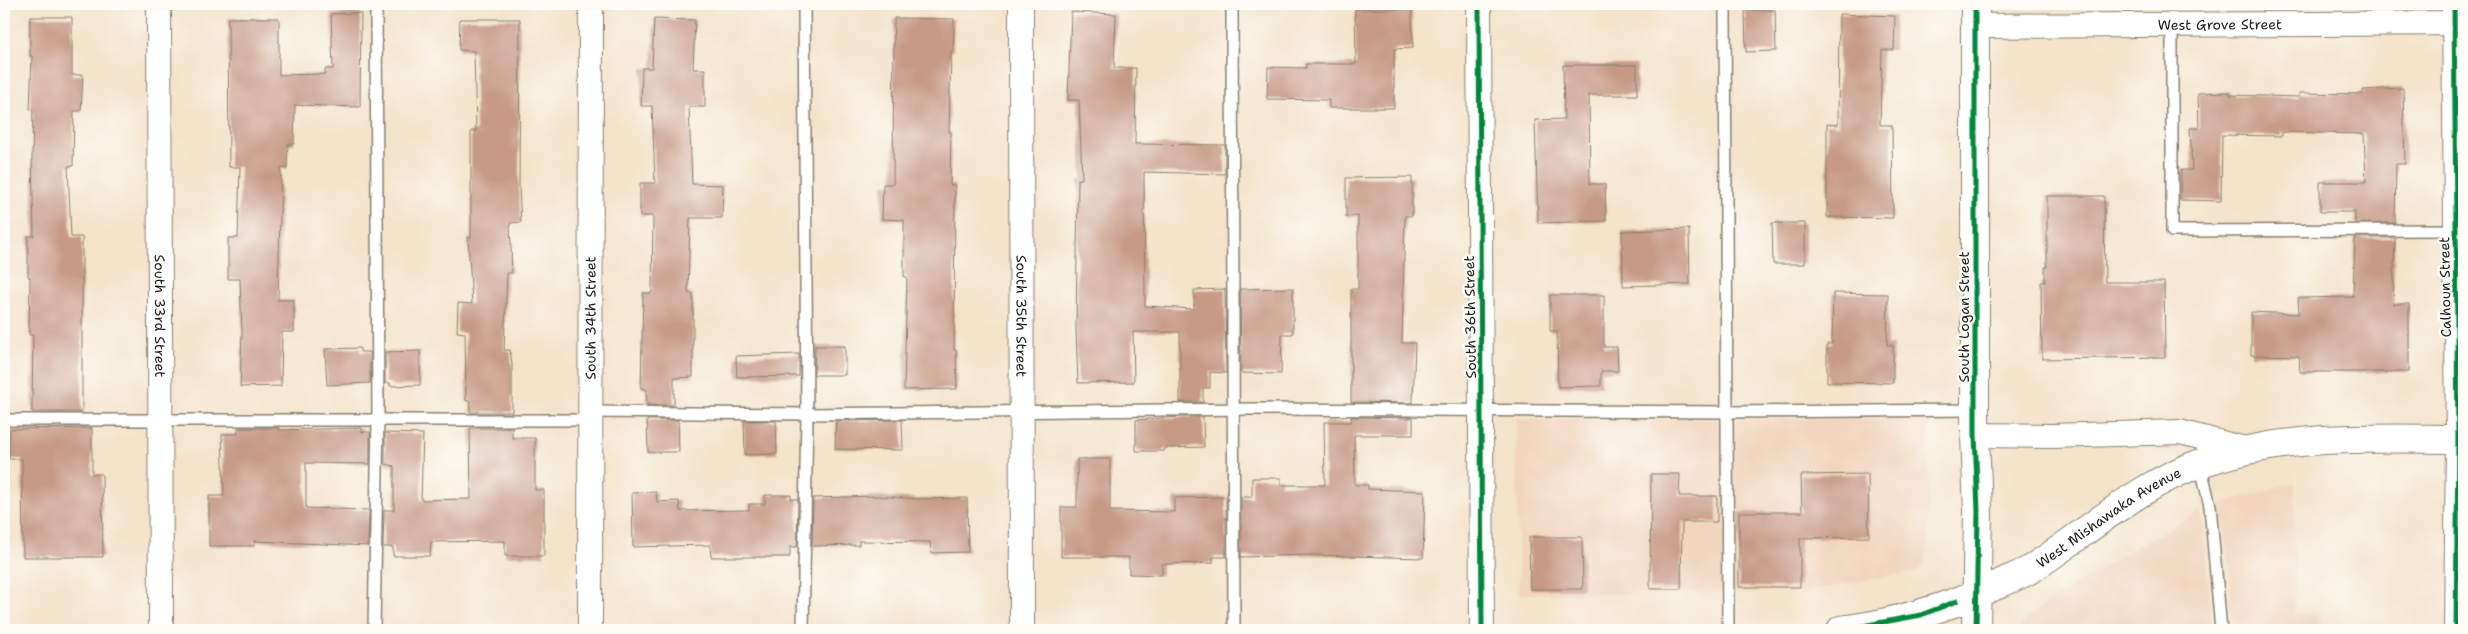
<svg xmlns="http://www.w3.org/2000/svg" width="2468" height="634" viewBox="0 0 2468 634" font-family="'Shantell Sans',sans-serif">
<style>
.built{fill:#f1d5bd}
.building{fill:#c79a86}
.lines{fill:none;stroke-linecap:round;stroke-linejoin:round}
.service-casing{stroke:#888072;stroke-width:14}
.minor-casing{stroke:#888072;stroke-width:26}
.tertiary-casing{stroke:#888072;stroke-width:30}
.secondary-casing{stroke:#888072;stroke-width:30}
.service{stroke:#fff;stroke-width:11}
.minor{stroke:#fff;stroke-width:24}
.tertiary{stroke:#fff;stroke-width:28}
.secondary{stroke:#fff;stroke-width:28}
.cycleway-casing{stroke:#fdfcf7;stroke-width:8}
.cycleway{stroke:#00873e;stroke-width:5}
.labels{text-anchor:middle;dominant-baseline:central;stroke-width:5;stroke-linejoin:round;paint-order:stroke}
.street-label{font-size:14px;fill:#1c1c1c;stroke:#fdfcf7}
</style>
<rect width="100%" height="100%" fill="#fdfcf7"/>
<filter id="ink" filterUnits="userSpaceOnUse"><feTurbulence type="fractalNoise" baseFrequency=".02" numOctaves="2"/><feDisplacementMap in="SourceGraphic" scale="10" xChannelSelector="R" yChannelSelector="G"/><feConvolveMatrix kernelMatrix="1 2 1 2 8 2 1 2 1" color-interpolation-filters="sRGB"/></filter>
<filter id="wash" filterUnits="userSpaceOnUse"><feTurbulence type="fractalNoise" baseFrequency=".0096" numOctaves="4" result="noise"/><feDisplacementMap in="SourceGraphic" scale="20" xChannelSelector="R" yChannelSelector="G"/><feGaussianBlur stdDeviation="1.12" result="paint"/><feColorMatrix in="noise" values="0 0 0 0 0 0 0 0 0 0 0 0 0 0 0 0 0 1.4 0 .05"/><feComposite in="paint" operator="in"/></filter>
<g filter="url(#wash)">
<rect width="100%" height="100%" fill="#f3e3c9"/>
<g class="built">
<path d="M 1929,418 L 1928,545 L 1923,566 L 1915,572 L 1800,592 L 1519,594 L 1516,420 Z"/>
<path d="M 2295,482 L 2295,615 L 2320,616 L 2320,630 L 2231,630 L 2231,573 L 2220,504 Z"/>
<path d="M 2201,511 L 2209,589 L 2210,630 L 2019,630 L 2026,618 L 2078,583 L 2135,547 Z"/>
</g>
<g id="blocks">
<g class="building">
<path d="M 1355,9 L 1412,9 L 1413,48 L 1394,49 L 1394,108 L 1329,108 L 1329,100 L 1267,99 L 1268,67 L 1306,68 L 1306,64 L 1356,64 Z"/>
<path d="M 1745,10 L 1775,10 L 1776,51 L 1746,52 Z"/>
<path d="M 1071,12 L 1116,14 L 1114,68 L 1136,68 L 1135,144 L 1225,145 L 1225,174 L 1144,172 L 1145,306 L 1194,309 L 1194,290 L 1225,289 L 1226,373 L 1210,372 L 1210,388 L 1203,388 L 1203,402 L 1180,402 L 1180,332 L 1133,332 L 1134,382 L 1078,383 L 1076,331 L 1078,179 L 1082,179 L 1079,100 L 1068,100 Z"/>
<path d="M 361,13 L 360,107 L 295,105 L 294,144 L 288,144 L 287,169 L 281,168 L 278,300 L 294,300 L 294,332 L 282,332 L 281,386 L 240,387 L 242,333 L 240,279 L 228,279 L 228,238 L 238,238 L 240,167 L 229,167 L 228,18 L 279,18 L 279,75 L 325,74 L 325,69 L 333,69 L 331,14 Z"/>
<path d="M 1839,14 L 1895,16 L 1894,50 L 1882,50 L 1880,125 L 1892,125 L 1893,218 L 1827,217 L 1827,124 L 1838,125 Z"/>
<path d="M 30,17 L 72,17 L 72,75 L 83,75 L 81,111 L 74,111 L 73,166 L 68,166 L 71,237 L 82,237 L 82,412 L 32,412 L 33,335 L 29,335 L 30,277 L 28,277 L 28,236 L 34,236 L 32,157 L 33,110 L 30,109 L 32,56 L 30,56 Z"/>
<path d="M 894,18 L 954,19 L 953,51 L 951,51 L 949,132 L 951,132 L 950,185 L 955,185 L 954,350 L 956,350 L 957,389 L 904,390 L 907,277 L 904,277 L 904,220 L 882,219 L 883,184 L 893,184 Z"/>
<path d="M 460,19 L 520,19 L 519,187 L 521,222 L 510,223 L 512,273 L 507,273 L 504,350 L 510,350 L 512,364 L 512,412 L 470,412 L 470,401 L 466,401 L 465,333 L 457,332 L 458,303 L 472,304 L 468,238 L 471,238 L 471,131 L 476,131 L 474,51 L 459,50 Z"/>
<path d="M 654,19 L 695,20 L 693,69 L 705,69 L 705,107 L 689,107 L 692,184 L 723,185 L 722,218 L 690,218 L 688,293 L 693,294 L 693,377 L 674,378 L 674,405 L 647,405 L 646,389 L 641,388 L 643,293 L 652,293 L 653,216 L 640,216 L 640,183 L 655,183 L 652,106 L 641,106 L 642,68 L 652,68 Z"/>
<path d="M 1563,65 L 1637,65 L 1637,95 L 1589,95 L 1590,184 L 1605,184 L 1606,221 L 1538,223 L 1535,120 L 1564,119 Z"/>
<path d="M 2403,88 L 2405,164 L 2396,164 L 2395,223 L 2355,223 L 2355,212 L 2320,212 L 2320,182 L 2366,182 L 2364,134 L 2282,132 L 2282,136 L 2222,135 L 2221,201 L 2180,200 L 2181,170 L 2192,170 L 2190,128 L 2199,128 L 2198,93 L 2230,92 L 2230,95 L 2299,97 L 2299,93 L 2363,94 L 2363,90 Z"/>
<path d="M 1412,177 L 1412,216 L 1405,216 L 1402,343 L 1415,343 L 1413,403 L 1351,402 L 1351,289 L 1358,289 L 1358,216 L 1346,217 L 1346,178 Z"/>
<path d="M 2047,196 L 2104,196 L 2105,282 L 2164,282 L 2165,357 L 2042,359 L 2041,282 L 2045,282 L 2045,267 L 2047,267 Z"/>
<path d="M 1772,223 L 1805,223 L 1805,264 L 1773,264 Z"/>
<path d="M 1689,229 L 1690,284 L 1623,286 L 1622,231 Z"/>
<path d="M 2355,238 L 2395,238 L 2393,304 L 2409,304 L 2409,372 L 2300,372 L 2299,356 L 2251,355 L 2251,312 L 2299,314 L 2298,298 L 2353,297 Z"/>
<path d="M 1293,288 L 1293,334 L 1282,334 L 1281,374 L 1241,373 L 1240,289 Z"/>
<path d="M 1833,293 L 1888,294 L 1887,345 L 1893,345 L 1893,383 L 1827,382 L 1827,344 L 1832,344 Z"/>
<path d="M 1550,295 L 1604,295 L 1604,347 L 1617,347 L 1618,371 L 1601,371 L 1601,386 L 1558,387 L 1557,331 L 1550,331 Z"/>
<path d="M 815,346 L 845,346 L 845,375 L 814,375 Z"/>
<path d="M 360,348 L 360,352 L 370,352 L 370,383 L 327,385 L 325,349 Z"/>
<path d="M 420,351 L 420,385 L 390,386 L 390,383 L 385,383 L 385,352 Z"/>
<path d="M 799,354 L 799,376 L 737,377 L 736,356 Z"/>
<path d="M 1180,417 L 1203,417 L 1204,447 L 1165,448 L 1164,451 L 1136,451 L 1136,420 Z"/>
<path d="M 1351,417 L 1413,418 L 1413,435 L 1354,435 L 1355,485 L 1368,485 L 1368,489 L 1425,491 L 1423,558 L 1311,555 L 1241,557 L 1241,497 L 1252,497 L 1252,478 L 1281,478 L 1281,485 L 1325,485 L 1324,422 L 1351,422 Z"/>
<path d="M 647,420 L 678,420 L 679,452 L 648,452 Z"/>
<path d="M 902,420 L 903,450 L 835,449 L 836,421 Z"/>
<path d="M 744,421 L 776,421 L 777,454 L 745,455 Z"/>
<path d="M 92,428 L 92,474 L 102,474 L 103,557 L 23,557 L 22,459 L 9,459 L 10,429 Z"/>
<path d="M 238,428 L 279,428 L 279,430 L 362,428 L 362,432 L 370,432 L 370,464 L 306,463 L 306,508 L 369,510 L 368,546 L 254,541 L 254,546 L 209,546 L 209,496 L 224,496 L 222,434 L 238,434 Z"/>
<path d="M 470,428 L 512,428 L 512,438 L 535,438 L 535,490 L 544,490 L 544,556 L 505,556 L 505,541 L 431,542 L 430,556 L 393,556 L 393,547 L 383,547 L 384,510 L 394,510 L 394,466 L 385,464 L 385,433 L 423,434 L 421,500 L 471,499 Z"/>
<path d="M 1077,459 L 1110,459 L 1110,511 L 1174,512 L 1174,498 L 1226,497 L 1226,557 L 1213,557 L 1213,563 L 1162,564 L 1162,575 L 1129,574 L 1129,557 L 1061,557 L 1061,507 L 1077,507 Z"/>
<path d="M 1651,474 L 1680,474 L 1679,496 L 1717,496 L 1717,522 L 1682,522 L 1681,589 L 1650,589 Z"/>
<path d="M 1868,474 L 1869,537 L 1800,538 L 1800,587 L 1739,587 L 1739,512 L 1802,512 L 1801,475 Z"/>
<path d="M 656,492 L 657,502 L 679,501 L 680,511 L 749,510 L 749,504 L 765,504 L 765,495 L 791,495 L 791,499 L 798,499 L 797,547 L 790,547 L 790,557 L 711,557 L 710,545 L 633,547 L 632,493 Z"/>
<path d="M 877,496 L 918,499 L 967,498 L 968,552 L 931,553 L 930,542 L 859,541 L 859,545 L 812,546 L 813,498 Z"/>
<path d="M 1529,537 L 1582,537 L 1583,589 L 1530,589 Z"/>
</g>
</g>
</g>
<g filter="url(#ink)">
<use href="#blocks" fill-opacity="0" stroke="#888072" stroke-width="1"/>
<g class="lines">
<defs>
<g id="service">
<path d="M 1232,4 L 1234,630"/>
<path d="M 1725,4 L 1728,630"/>
<path d="M 2172,26 L 2172,231 L 2458,230"/>
<path d="M 591,412 L 807,414 L 1251,409 L 1727,412 L 1975,410"/>
<path d="M 4,420 L 591,420"/>
<path d="M 2200,463 L 2210,506 L 2221,630"/>
<path d="M 374,630 L 378,418 L 376,4"/>
<path d="M 803,630 L 807,414 L 804,4"/>
</g>
<g id="minor">
<path id="s1" d="M 159,4 L 161,630"/>
<path id="s2" d="M 1021,4 L 1022,630"/>
<path d="M 1479,4 L 1482,630"/>
<path d="M 2454,4 L 2458,439 L 2456,630"/>
<path id="s3" d="M 1975,26 L 2464,23"/>
<path d="M 1975,435 L 2052,436 L 2180,432 L 2245,449"/>
<path id="s4" d="M 590,630 L 591,4"/>
</g>
<path id="tertiary" d="M 1975,4 L 1975,435 L 1978,511 L 1976,630"/>
<g id="secondary">
<path id="s5" d="M 1841,630 C 1896,623 1947,608 1997,585 C 2008,579 2021,575 2031,569 C 2087,533 2138,485 2201,463 C 2286,433 2376,439 2464,439"/>
</g>
</defs>
<use href="#service" class="service-casing"/>
<use href="#minor" class="minor-casing"/>
<use href="#tertiary" class="tertiary-casing"/>
<use href="#secondary" class="secondary-casing"/>
<use href="#service" class="service"/>
<use href="#minor" class="minor"/>
<use href="#tertiary" class="tertiary"/>
<use href="#secondary" class="secondary"/>
<defs>
<g id="cycleway">
<path d="M 1479,4 L 1482,630"/>
<path d="M 1975,4 L 1975,435 L 1978,511 L 1976,630"/>
<path d="M 2454,4 L 2458,439 L 2456,630"/>
<path d="M 1841,630 L 1921,615 L 1957,601"/>
</g>
</defs>
<use href="#cycleway" class="cycleway-casing"/>
<use href="#cycleway" class="cycleway"/>
</g>
</g>
<g class="labels">
<g class="street-label">
<text stroke="none"><textPath href="#s3" startOffset="245">West Grove Street</textPath></text>
<text transform="translate(2445 287) rotate(-91)">Calhoun Street</text>
<text stroke="none"><textPath href="#s1" startOffset="312">South 33rd Street</textPath></text>
<text stroke="none"><textPath href="#s4" startOffset="312">South 34th Street</textPath></text>
<text stroke="none"><textPath href="#s2" startOffset="312">South 35th Street</textPath></text>
<text transform="translate(1470 317) rotate(-91)">South 36th Street</text>
<text transform="translate(1964 317) rotate(-90)">South Logan Street</text>
<text stroke="none"><textPath href="#s5" startOffset="294">West Mishawaka Avenue</textPath></text>
</g>
</g>
<rect width="2468" height="634" fill="none" stroke="#fdfcf7" stroke-width="20"/>
</svg>
